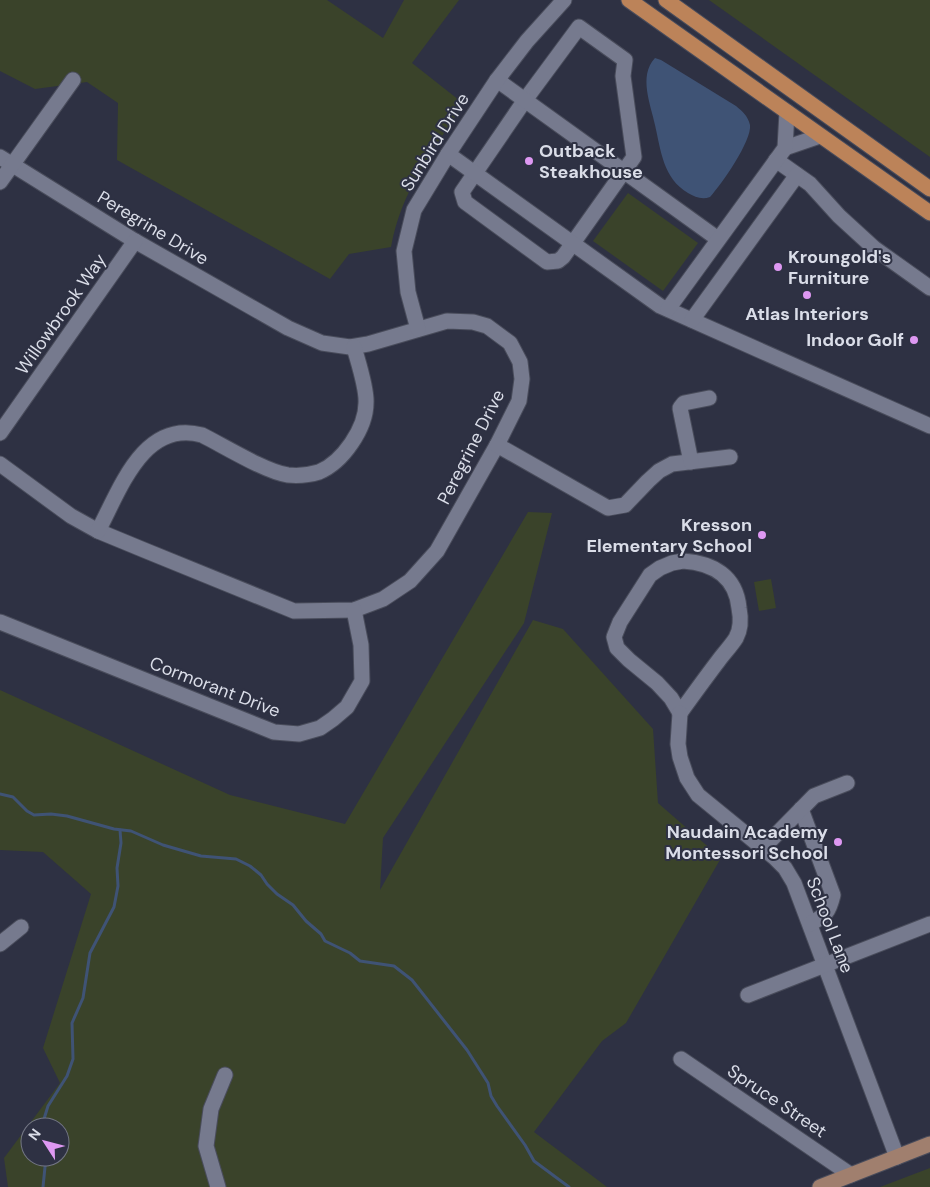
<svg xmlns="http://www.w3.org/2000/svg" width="930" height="1187" viewBox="0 0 930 1187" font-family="'DM Sans',sans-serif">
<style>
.green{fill:#3a432a;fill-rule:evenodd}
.water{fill:#3f5375}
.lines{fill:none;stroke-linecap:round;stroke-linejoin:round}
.stream{stroke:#3f5375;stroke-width:3}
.minor-casing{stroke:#494c5b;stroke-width:17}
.major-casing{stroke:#494c5b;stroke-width:17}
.highway-casing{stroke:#494c5b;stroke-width:17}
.minor{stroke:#767a8e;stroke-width:15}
.major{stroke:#a07f6e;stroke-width:15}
.highway{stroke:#bc8359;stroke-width:15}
.poi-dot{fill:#de98f2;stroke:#2e3143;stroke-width:2}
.labels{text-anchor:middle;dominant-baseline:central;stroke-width:4;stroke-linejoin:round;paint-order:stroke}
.street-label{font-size:18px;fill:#dadde8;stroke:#2e3143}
.poi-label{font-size:18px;font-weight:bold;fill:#dadde8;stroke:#2e3143;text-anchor:end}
</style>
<rect width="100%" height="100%" fill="#2e3143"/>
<g class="green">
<path d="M 0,0 L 327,0 L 383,38 L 404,0 L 459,0 L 412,63 L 464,104 C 433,150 401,191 391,247 L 349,254 L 330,279 L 117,160 L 118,103 L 87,82 L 35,89 L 0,71 Z"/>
<path d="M 709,0 L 930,0 L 930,157 Z"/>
<path d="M 628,193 L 698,243 L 663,291 L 593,241 Z"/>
<path d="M 528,512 L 552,513 L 524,623 L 383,838 L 380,890 L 533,620 L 563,629 L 653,729 L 658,803 L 721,858 L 626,1023 L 602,1041 L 534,1132 L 607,1187 L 8,1187 L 4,1158 L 60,1083 L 43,1048 L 91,894 L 43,852 L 0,850 L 0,690 L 230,795 L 345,824 ZM 30,1127 L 60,1127 L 60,1157 L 30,1157 Z"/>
<path d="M 771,579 L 776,608 L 759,611 L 754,582 Z"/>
<path d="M 930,1168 L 930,1187 L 880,1187 Z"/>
</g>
<path class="water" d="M 655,58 L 661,60 L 736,106 C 742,111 748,116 750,125 C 752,141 721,185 710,197 C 702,200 695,197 688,193 C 663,178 661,151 655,125 C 651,105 638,76 655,58 Z"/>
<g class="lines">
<g class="stream">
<path d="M 0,794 L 13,797 L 27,811 L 34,815 L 51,814 L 67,816 L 114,829 L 131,831 L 163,845 L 201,856 L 236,859 L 250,866 L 261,875 L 267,884 L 277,894 L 293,905 L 306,921 L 321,934 L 325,941 L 350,953 L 360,961 L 394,966 L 412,980 L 467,1050 L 488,1083 L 491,1096 L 497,1106 L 525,1145 L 534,1161 L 569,1187"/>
<path d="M 45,1127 L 44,1119 L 48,1106 L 67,1076 L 73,1059 L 72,1023 L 83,998 L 90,953 L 114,907 L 118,886 L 117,868 L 121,843 L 120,830"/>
<path d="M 43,1187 L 46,1157"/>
</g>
<defs>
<g id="minor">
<path d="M 579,27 L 625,60 L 623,76 L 634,157 L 563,257 L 558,261 L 547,262 L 465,202 L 462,192 L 525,100 Z"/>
<path d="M 497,80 L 718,239"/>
<path d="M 785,148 L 820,136"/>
<path d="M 448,154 L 660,306 L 930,426"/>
<path d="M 0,157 L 135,241 L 288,328 L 322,343 L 350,347 L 368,344 L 447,321 L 473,322 L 487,326 L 510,343 L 520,362 L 522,379 L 519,401 L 497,445 L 437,551 L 410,581 L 383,599 L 354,610 L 294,611 L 144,550 L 98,531 L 71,516 L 0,464"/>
<path d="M 776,160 L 810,184 L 839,216 L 874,248 L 930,288"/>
<path d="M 0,182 L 73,80"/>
<path d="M 668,309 L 785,148 L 787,112"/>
<path d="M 692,320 L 797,175"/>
<path d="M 418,329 L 408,292 L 404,251 L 414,210 L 448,154 L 497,80 L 527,41 L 564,0"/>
<path d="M 0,433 L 135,241"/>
<path d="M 497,445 L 608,508 L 625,505 L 648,481 L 659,471 L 672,464 L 730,457"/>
<path d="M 691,462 L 680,408 L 684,403 L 709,398"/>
<path d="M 98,531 C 120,490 143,419 202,435 C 224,446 266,472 288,475 C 298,476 309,475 319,472 C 343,462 366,428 366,403 C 367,388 358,362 354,347"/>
<path d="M 683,561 C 713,563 736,576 739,608 C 741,618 741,629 736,638 C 731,646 724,653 719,660 C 706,677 693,695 680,713 L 671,698 L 657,683 L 629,660 L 617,648 L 614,637 L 620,622 L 650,575 L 660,568 L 672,563 Z"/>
<path d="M 0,622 L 274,732 L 299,734 L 320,728 L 333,719 L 347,707 L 362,681 L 361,645 L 354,610"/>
<path d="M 680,713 L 678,744 L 680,757 L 687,778 L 698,795 L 775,858 L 785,868 L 794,883 L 897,1157"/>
<path d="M 801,809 L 833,895 C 829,912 826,915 810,924"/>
<path d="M 763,848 L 814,796 L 847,783"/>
<path d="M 0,944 L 21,927"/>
<path d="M 748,995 L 930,924"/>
<path d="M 681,1059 L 851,1175"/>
<path d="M 218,1187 L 206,1146 L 211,1109 L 225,1075"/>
</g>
<path id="major" d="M 820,1187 L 930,1144"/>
<g id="highway">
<path d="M 629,0 L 930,213"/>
<path d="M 666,0 L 930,189"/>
</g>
</defs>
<use href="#minor" class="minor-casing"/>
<use href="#major" class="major-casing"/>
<use href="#highway" class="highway-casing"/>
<use href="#minor" class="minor"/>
<use href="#major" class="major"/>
<use href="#highway" class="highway"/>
</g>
<g class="poi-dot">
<circle cx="529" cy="161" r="5"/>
<circle cx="778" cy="267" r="5"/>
<circle cx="807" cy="295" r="5"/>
<circle cx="914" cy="340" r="5"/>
<circle cx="762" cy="535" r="5"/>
<circle cx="838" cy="842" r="5"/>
</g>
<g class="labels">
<g class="street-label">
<text transform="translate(435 142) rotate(-58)">Sunbird Drive</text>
<text transform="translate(153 228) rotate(31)">Peregrine Drive</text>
<text transform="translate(61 314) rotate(-55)">Willowbrook Way</text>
<text transform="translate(471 447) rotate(-63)">Peregrine Drive</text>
<text transform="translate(215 687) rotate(21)">Cormorant Drive</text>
<text transform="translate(830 925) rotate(69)">School Lane</text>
<text transform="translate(777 1101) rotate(34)">Spruce Street</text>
</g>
<g class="poi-label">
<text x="539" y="151" text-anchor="start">Outback<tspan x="539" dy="21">Steakhouse</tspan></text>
<text x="788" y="257" text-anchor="start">Kroungold's<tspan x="788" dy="21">Furniture</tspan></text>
<text x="807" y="314" text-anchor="middle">Atlas Interiors</text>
<text x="904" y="340">Indoor Golf</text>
<text x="752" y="525">Kresson<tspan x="752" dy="21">Elementary School</tspan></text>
<text x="828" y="832">Naudain Academy<tspan x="828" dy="21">Montessori School</tspan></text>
</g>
</g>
<g transform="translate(45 1142) rotate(306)"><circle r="24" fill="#2e3143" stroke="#737685"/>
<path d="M0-4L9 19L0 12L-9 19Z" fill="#de98f2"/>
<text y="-8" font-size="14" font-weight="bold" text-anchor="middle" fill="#dadde8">N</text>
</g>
</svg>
